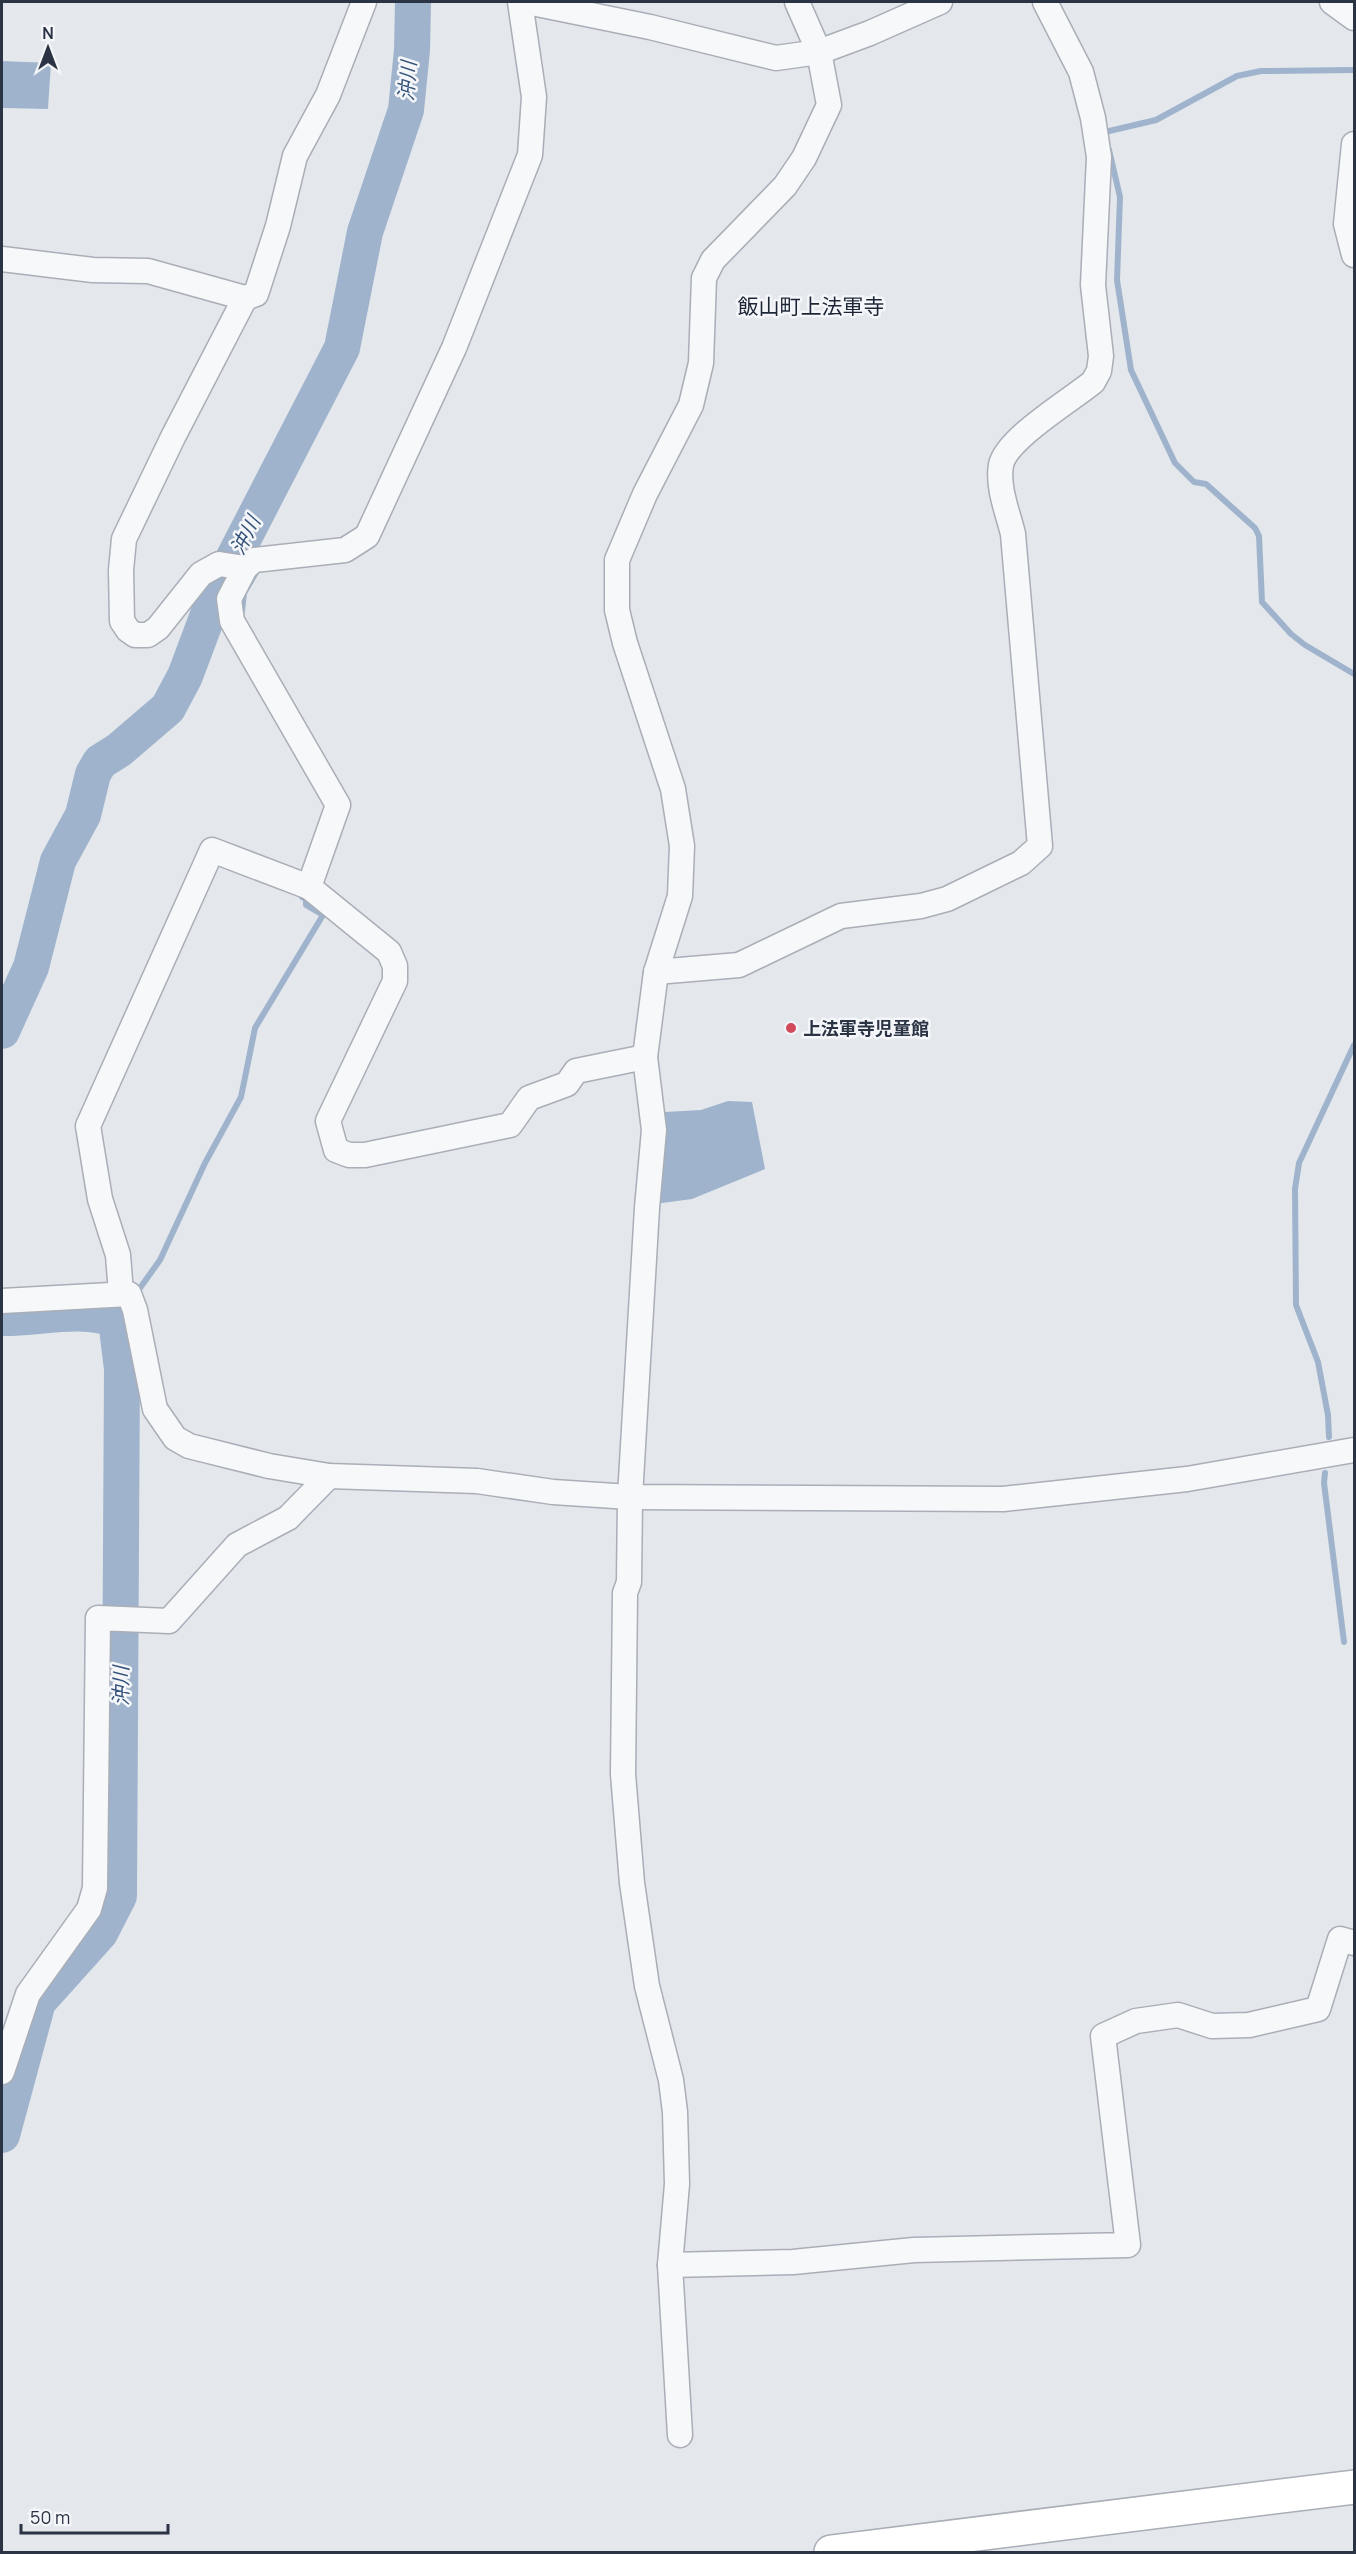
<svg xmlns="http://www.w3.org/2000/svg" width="1356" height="2554" viewBox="0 0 1356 2554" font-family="Manrope,'Noto Sans JP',sans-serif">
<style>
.water{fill:#9fb4cc}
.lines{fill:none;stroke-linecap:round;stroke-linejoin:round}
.stream{stroke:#9fb4cc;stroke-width:6}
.river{stroke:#9fb4cc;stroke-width:36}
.street-casing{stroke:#a9aeb7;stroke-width:27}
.secondary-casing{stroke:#a9aeb7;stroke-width:36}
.street{stroke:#f7f8fa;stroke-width:24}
.secondary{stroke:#fff;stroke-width:33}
.poi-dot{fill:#d1495b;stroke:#f4f6f9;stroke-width:2}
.labels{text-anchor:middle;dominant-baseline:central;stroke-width:5;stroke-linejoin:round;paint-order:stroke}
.poi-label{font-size:18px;font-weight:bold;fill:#2b3445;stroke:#f4f6f9;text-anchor:start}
.water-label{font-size:20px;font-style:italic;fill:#34527a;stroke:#f4f6f9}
.quarter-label{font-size:21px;fill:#1d2536;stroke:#f4f6f9}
</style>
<rect width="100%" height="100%" fill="#e4e7ec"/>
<g class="water">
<path d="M 2,61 L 51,63 L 48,109 L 2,108 Z"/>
<path d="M 728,1101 L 752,1102 L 765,1169 L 692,1199 L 655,1204 L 659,1141 L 665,1112 L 701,1110 Z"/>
</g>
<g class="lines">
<g class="stream">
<path d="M 1105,132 L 1156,120 L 1237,76 L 1261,71 L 1354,70"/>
<path d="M 1109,150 L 1120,197 L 1117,280 L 1131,370 L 1175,463 L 1194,482 L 1206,484 L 1255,528 L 1259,536 L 1262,602 L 1291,634 L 1305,645 L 1354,674"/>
<path d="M 237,551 L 255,550"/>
<path d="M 242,611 L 244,593 L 258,569"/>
<path d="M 140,1288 L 160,1260 L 205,1163 L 241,1097 L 255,1028 L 323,915 L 306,905 L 306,899 L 302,897"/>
<path d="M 116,1320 L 122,1312"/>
<path d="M 1329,1437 L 1328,1415 L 1318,1362 L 1296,1305 L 1295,1189 L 1299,1163 L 1354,1045"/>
<path d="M 1325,1473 L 1324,1483 L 1344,1642"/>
</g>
<g class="river">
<path d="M 2,1031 L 31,967 L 58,861 L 83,815 L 93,774 L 100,762 L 119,750 L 168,708 L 185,676 L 218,588 L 342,348 L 365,232 L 406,110 L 412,50 L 413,2"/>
<path d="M 2,1318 C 38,1319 81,1306 116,1320 L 122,1369 L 119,1896 L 100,1933 L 38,2002 L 2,2135"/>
</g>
<defs>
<g id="street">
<path d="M 527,2 L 650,27 L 776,58 L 819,52 L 870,33 L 940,2"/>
<path d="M 1332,2 L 1354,18"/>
<path d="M 1354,144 L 1346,224 L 1354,255"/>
<path d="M 2,259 L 93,270 L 148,271 L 245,298 L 256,294 L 278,226 L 295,156 L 328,95 L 364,2"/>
<path d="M 245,298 L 173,437 L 124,539 L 121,570 L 122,621 L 128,630 L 135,635 L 148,635 L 158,628 L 201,574 L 219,564 L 245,568 L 254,560 L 345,550 L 367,536 L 454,348 L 530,155 L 534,97 L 520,2"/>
<path d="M 245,568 L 229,599 L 232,621 L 338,805 L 309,887"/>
<path d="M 656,972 L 739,965 L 841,916 L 921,906 L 947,899 L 1021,863 L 1040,846 L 1013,534 C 1008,513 997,487 1001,465 C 1006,439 1071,400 1093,382 L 1099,371 L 1101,356 L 1093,285 L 1099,157 L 1093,118 L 1081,72 L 1045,2"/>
<path d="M 121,1293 L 118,1255 L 100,1199 L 88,1126 L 212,850 L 309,887 L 389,952 L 395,966 L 395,981 L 328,1121 L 336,1150 L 349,1155 L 365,1155 L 510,1125 L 529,1098 L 567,1084 L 576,1071 L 645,1057"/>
<path d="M 2,1301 L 129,1294 L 135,1310 L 155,1409 L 175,1438 L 189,1446 L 269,1466 L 329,1476 L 477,1481 L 553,1492 L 630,1497 L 1003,1499 L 1187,1479 L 1354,1450"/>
<path d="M 2,2072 L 28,1994 L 89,1909 L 95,1888 L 98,1618 L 169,1621 L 237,1545 L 288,1518 L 329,1476"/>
<path d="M 670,2265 L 793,2262 L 914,2250 L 1128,2245 L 1103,2036 L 1136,2021 L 1178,2015 L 1212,2026 L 1249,2025 L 1318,2009 L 1340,1939 L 1354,1943"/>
<path d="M 680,2435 L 670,2265 L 677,2184 L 675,2112 L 671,2080 L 647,1986 L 632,1883 L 623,1774 L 625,1593 L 629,1582 L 630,1497 L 647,1208 L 654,1130 L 645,1057 L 656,972 L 680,896 L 682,846 L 673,789 L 625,643 L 617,610 L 617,560 L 645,494 L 691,405 L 701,363 L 704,278 L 713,260 L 785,186 L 804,158 L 829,105 L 819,52 L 797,2"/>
</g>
<path id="secondary" d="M 831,2552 L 1354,2487"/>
</defs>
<use href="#street" class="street-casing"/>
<use href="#secondary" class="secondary-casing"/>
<use href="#street" class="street"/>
<use href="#secondary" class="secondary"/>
</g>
<circle class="poi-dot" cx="791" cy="1028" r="6"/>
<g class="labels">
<g class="poi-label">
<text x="803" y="1028">上法軍寺児童館</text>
</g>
<g class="water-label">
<text transform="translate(407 81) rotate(-86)">沖川</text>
<text transform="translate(245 535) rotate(-63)">沖川</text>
<text transform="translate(120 1686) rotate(-90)">沖川</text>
</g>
<g class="quarter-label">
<text x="811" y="306">飯山町上法軍寺</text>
</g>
</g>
<rect width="1356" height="2554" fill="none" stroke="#2b3445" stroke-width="6"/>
<g transform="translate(48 48)" stroke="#f4f6f9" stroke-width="4.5" paint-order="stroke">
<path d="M0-4.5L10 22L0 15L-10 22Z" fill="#2b3445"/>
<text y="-9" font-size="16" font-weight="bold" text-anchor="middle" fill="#2b3445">N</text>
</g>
<path d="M21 2524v9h147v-9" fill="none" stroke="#2b3445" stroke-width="3"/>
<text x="30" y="2524" font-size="18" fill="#2b3445" stroke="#f4f6f9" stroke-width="4.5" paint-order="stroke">50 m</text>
</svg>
